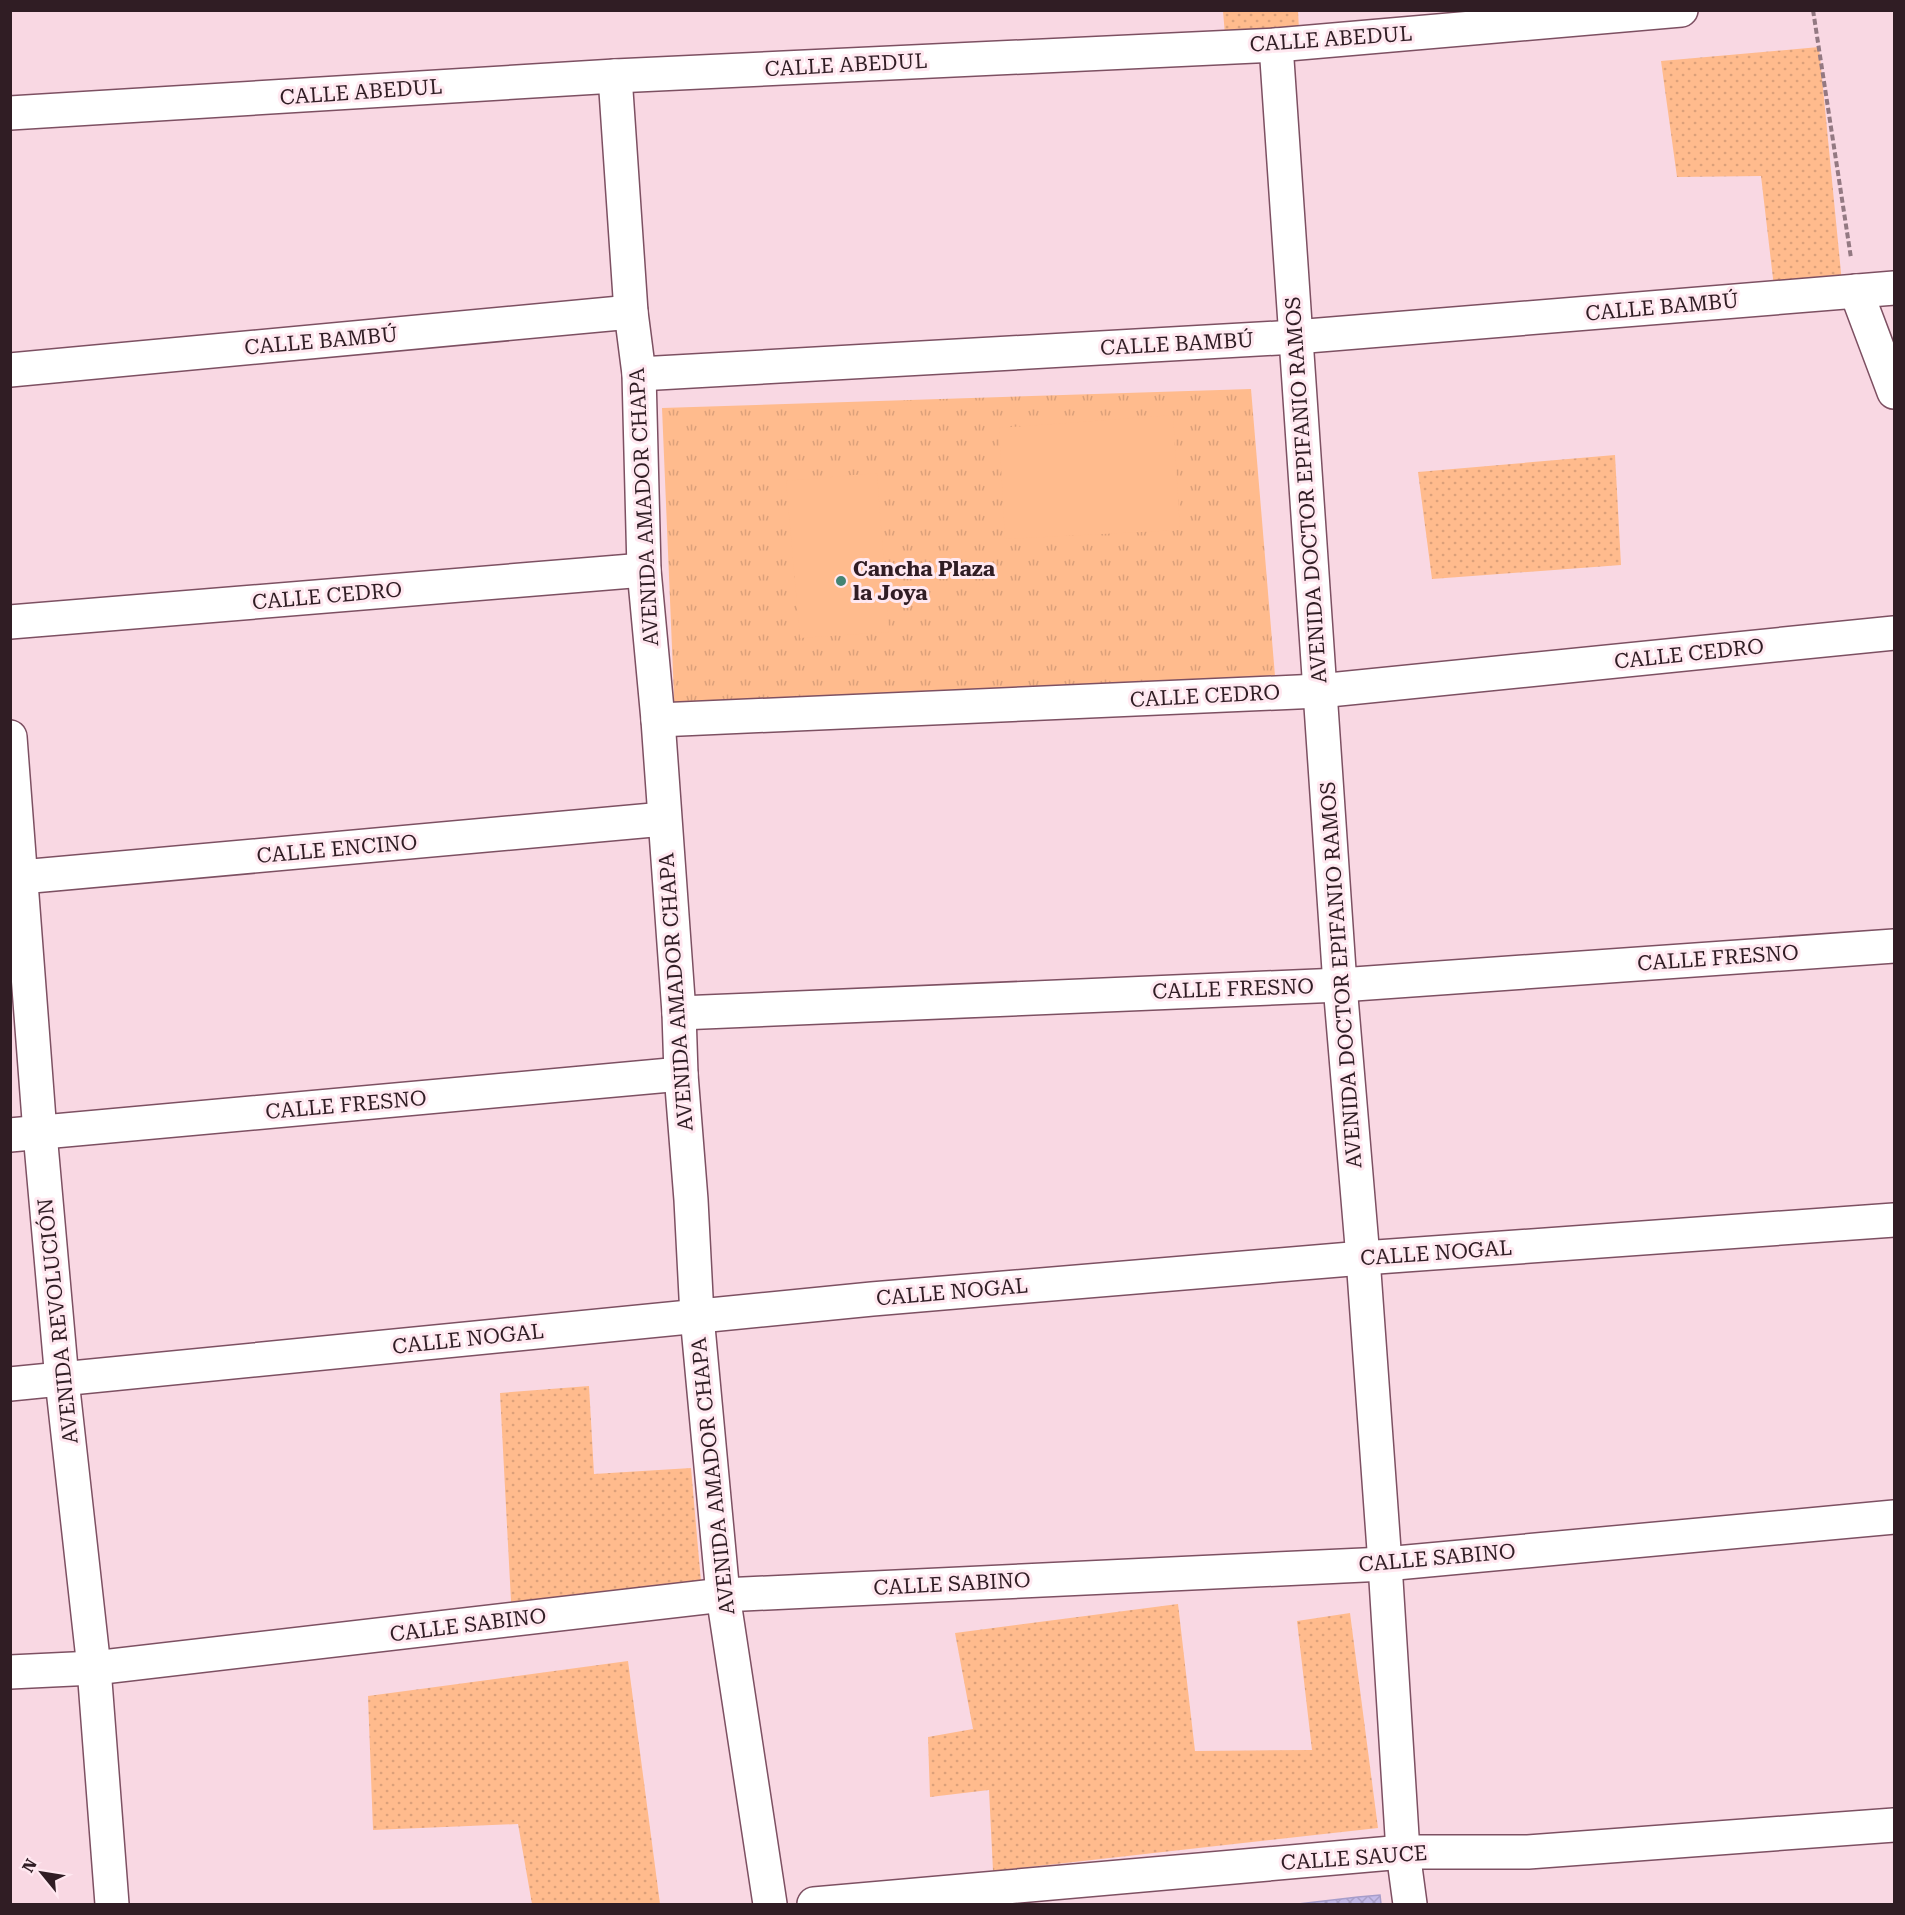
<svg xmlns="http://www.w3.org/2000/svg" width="1905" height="1915" viewBox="0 0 1905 1915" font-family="'Roboto Serif',serif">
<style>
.grass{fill:url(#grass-dots)}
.park{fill:url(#park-tufts)}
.pitch{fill:#ffbb8d}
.building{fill:url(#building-cross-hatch);stroke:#a79dca;stroke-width:1.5}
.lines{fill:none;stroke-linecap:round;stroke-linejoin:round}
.street-casing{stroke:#7d5062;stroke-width:36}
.path{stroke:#937982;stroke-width:4;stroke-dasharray:6 3;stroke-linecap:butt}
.street{stroke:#fff;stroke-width:33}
.poi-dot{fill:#448473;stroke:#ffe8f0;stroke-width:2}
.labels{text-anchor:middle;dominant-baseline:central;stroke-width:6;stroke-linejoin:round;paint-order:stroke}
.street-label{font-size:21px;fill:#301d24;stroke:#ffe8f0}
.poi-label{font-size:21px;font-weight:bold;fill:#301d24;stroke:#ffe8f0;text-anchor:start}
</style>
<defs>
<pattern id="grass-dots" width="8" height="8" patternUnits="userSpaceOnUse" patternTransform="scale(1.5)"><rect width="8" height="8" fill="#ffbb8d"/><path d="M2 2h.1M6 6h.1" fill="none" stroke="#dba07a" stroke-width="1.8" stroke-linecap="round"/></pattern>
<pattern id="park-tufts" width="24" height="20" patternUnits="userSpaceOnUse" patternTransform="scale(1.5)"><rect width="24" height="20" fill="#ffbb8d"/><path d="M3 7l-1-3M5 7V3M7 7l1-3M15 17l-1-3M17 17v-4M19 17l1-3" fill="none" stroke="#dba07a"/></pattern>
<pattern id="building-cross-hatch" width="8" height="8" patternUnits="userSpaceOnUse" patternTransform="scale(1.5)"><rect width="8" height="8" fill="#c4bae8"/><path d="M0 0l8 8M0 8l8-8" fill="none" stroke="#a99fc7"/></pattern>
</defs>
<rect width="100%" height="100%" fill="#f9d8e3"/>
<g class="grass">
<path d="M 1223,11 L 1298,11 L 1299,30 L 1225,35 Z"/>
<path d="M 1819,47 L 1842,283 L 1774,287 L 1761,176 L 1677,177 L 1661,61 Z"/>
<path d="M 1615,455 L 1621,565 L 1432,579 L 1418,472 Z"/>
<path d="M 589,1386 L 594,1474 L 691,1468 L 701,1582 L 512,1620 L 500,1393 Z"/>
<path d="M 1178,1604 L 1195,1751 L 1312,1750 L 1297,1621 L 1350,1613 L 1378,1828 L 993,1871 L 989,1790 L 930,1797 L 928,1737 L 973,1729 L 955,1633 Z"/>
<path d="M 628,1661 L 660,1904 L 532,1904 L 518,1824 L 373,1830 L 368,1696 Z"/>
</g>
<path class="park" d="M 1251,389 L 1275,676 L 991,699 L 675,720 L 662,408 Z"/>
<g class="pitch">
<path d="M 1173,415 L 1180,530 L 1005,539 L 999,428 Z"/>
<path d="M 877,473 L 889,632 L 800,638 L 786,481 Z"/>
</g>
<path class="building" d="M 1380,1895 L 1381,1904 L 1298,1904 L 1358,1897 Z"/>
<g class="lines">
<defs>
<g id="street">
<path d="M 1276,45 L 1340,985 L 1363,1258 L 1385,1564 L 1403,1852 L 1410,1904"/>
<path d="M 615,76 L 631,312 L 639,374 L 644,570 L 658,720 L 679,1013 L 681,1074 L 691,1200 L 697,1316 L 723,1595 L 770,1904"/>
<path d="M 10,113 L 615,76 L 1276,45 L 1681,10"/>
<path d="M 1856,291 L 1894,392"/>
<path d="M 10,370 L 631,312"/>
<path d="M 639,374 L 1295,337 L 1894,288"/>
<path d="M 10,622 L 644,570"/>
<path d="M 658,720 L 1319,691 L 1894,633"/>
<path d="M 10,737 L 40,1133 L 62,1380 L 94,1668 L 112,1904"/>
<path d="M 10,878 L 664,819"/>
<path d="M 679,1013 L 1340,985 L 1894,946"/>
<path d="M 10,1135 L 681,1074"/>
<path d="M 10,1384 L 872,1299 L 1363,1258 L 1894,1220"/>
<path d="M 10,1672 L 94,1668 L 723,1595 L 1385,1564 L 1894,1517"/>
<path d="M 814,1904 L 1403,1852 L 1528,1852 L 1894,1825"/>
</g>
</defs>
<use href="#street" class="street-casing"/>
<path class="path" d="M 1813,10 L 1851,258"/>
<use href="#street" class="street"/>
</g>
<circle class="poi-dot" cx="841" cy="581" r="6"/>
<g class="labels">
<g class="street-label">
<text transform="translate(1331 39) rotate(-4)">CALLE ABEDUL</text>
<text transform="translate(846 65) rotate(-3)">CALLE ABEDUL</text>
<text transform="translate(361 92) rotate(-4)">CALLE ABEDUL</text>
<text transform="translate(1662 307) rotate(-5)">CALLE BAMBÚ</text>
<text transform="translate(321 341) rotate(-5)">CALLE BAMBÚ</text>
<text transform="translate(1177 344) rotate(-3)">CALLE BAMBÚ</text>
<text transform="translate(1306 490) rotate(-94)">AVENIDA DOCTOR EPIFANIO RAMOS</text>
<text transform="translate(644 507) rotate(-93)">AVENIDA AMADOR CHAPA</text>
<text transform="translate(327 596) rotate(-5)">CALLE CEDRO</text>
<text transform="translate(1689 654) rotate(-6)">CALLE CEDRO</text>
<text transform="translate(1205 696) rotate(-3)">CALLE CEDRO</text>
<text transform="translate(337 849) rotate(-5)">CALLE ENCINO</text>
<text transform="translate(1718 958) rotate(-4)">CALLE FRESNO</text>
<text transform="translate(1341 975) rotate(-94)">AVENIDA DOCTOR EPIFANIO RAMOS</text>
<text transform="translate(1233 989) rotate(-2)">CALLE FRESNO</text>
<text transform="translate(676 992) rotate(-94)">AVENIDA AMADOR CHAPA</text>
<text transform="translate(346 1105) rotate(-5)">CALLE FRESNO</text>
<text transform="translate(1436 1253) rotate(-4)">CALLE NOGAL</text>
<text transform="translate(952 1292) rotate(-5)">CALLE NOGAL</text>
<text transform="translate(58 1321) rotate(-96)">AVENIDA REVOLUCIÓN</text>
<text transform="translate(468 1339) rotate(-6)">CALLE NOGAL</text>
<text transform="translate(713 1476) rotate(-96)">AVENIDA AMADOR CHAPA</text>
<text transform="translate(1437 1558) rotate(-5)">CALLE SABINO</text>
<text transform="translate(952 1584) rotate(-3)">CALLE SABINO</text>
<text transform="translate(468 1625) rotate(-7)">CALLE SABINO</text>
<text transform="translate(1354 1858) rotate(-4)">CALLE SAUCE</text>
</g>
<g class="poi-label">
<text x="853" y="569">Cancha Plaza<tspan x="853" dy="24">la Joya</tspan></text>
</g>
</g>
<rect width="1905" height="1915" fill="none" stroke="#301d24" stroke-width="24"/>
<g transform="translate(42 1873) rotate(300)" stroke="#ffe8f0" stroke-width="4.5" paint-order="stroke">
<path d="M0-4.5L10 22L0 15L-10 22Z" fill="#301d24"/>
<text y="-9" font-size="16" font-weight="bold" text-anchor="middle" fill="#301d24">N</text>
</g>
</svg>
